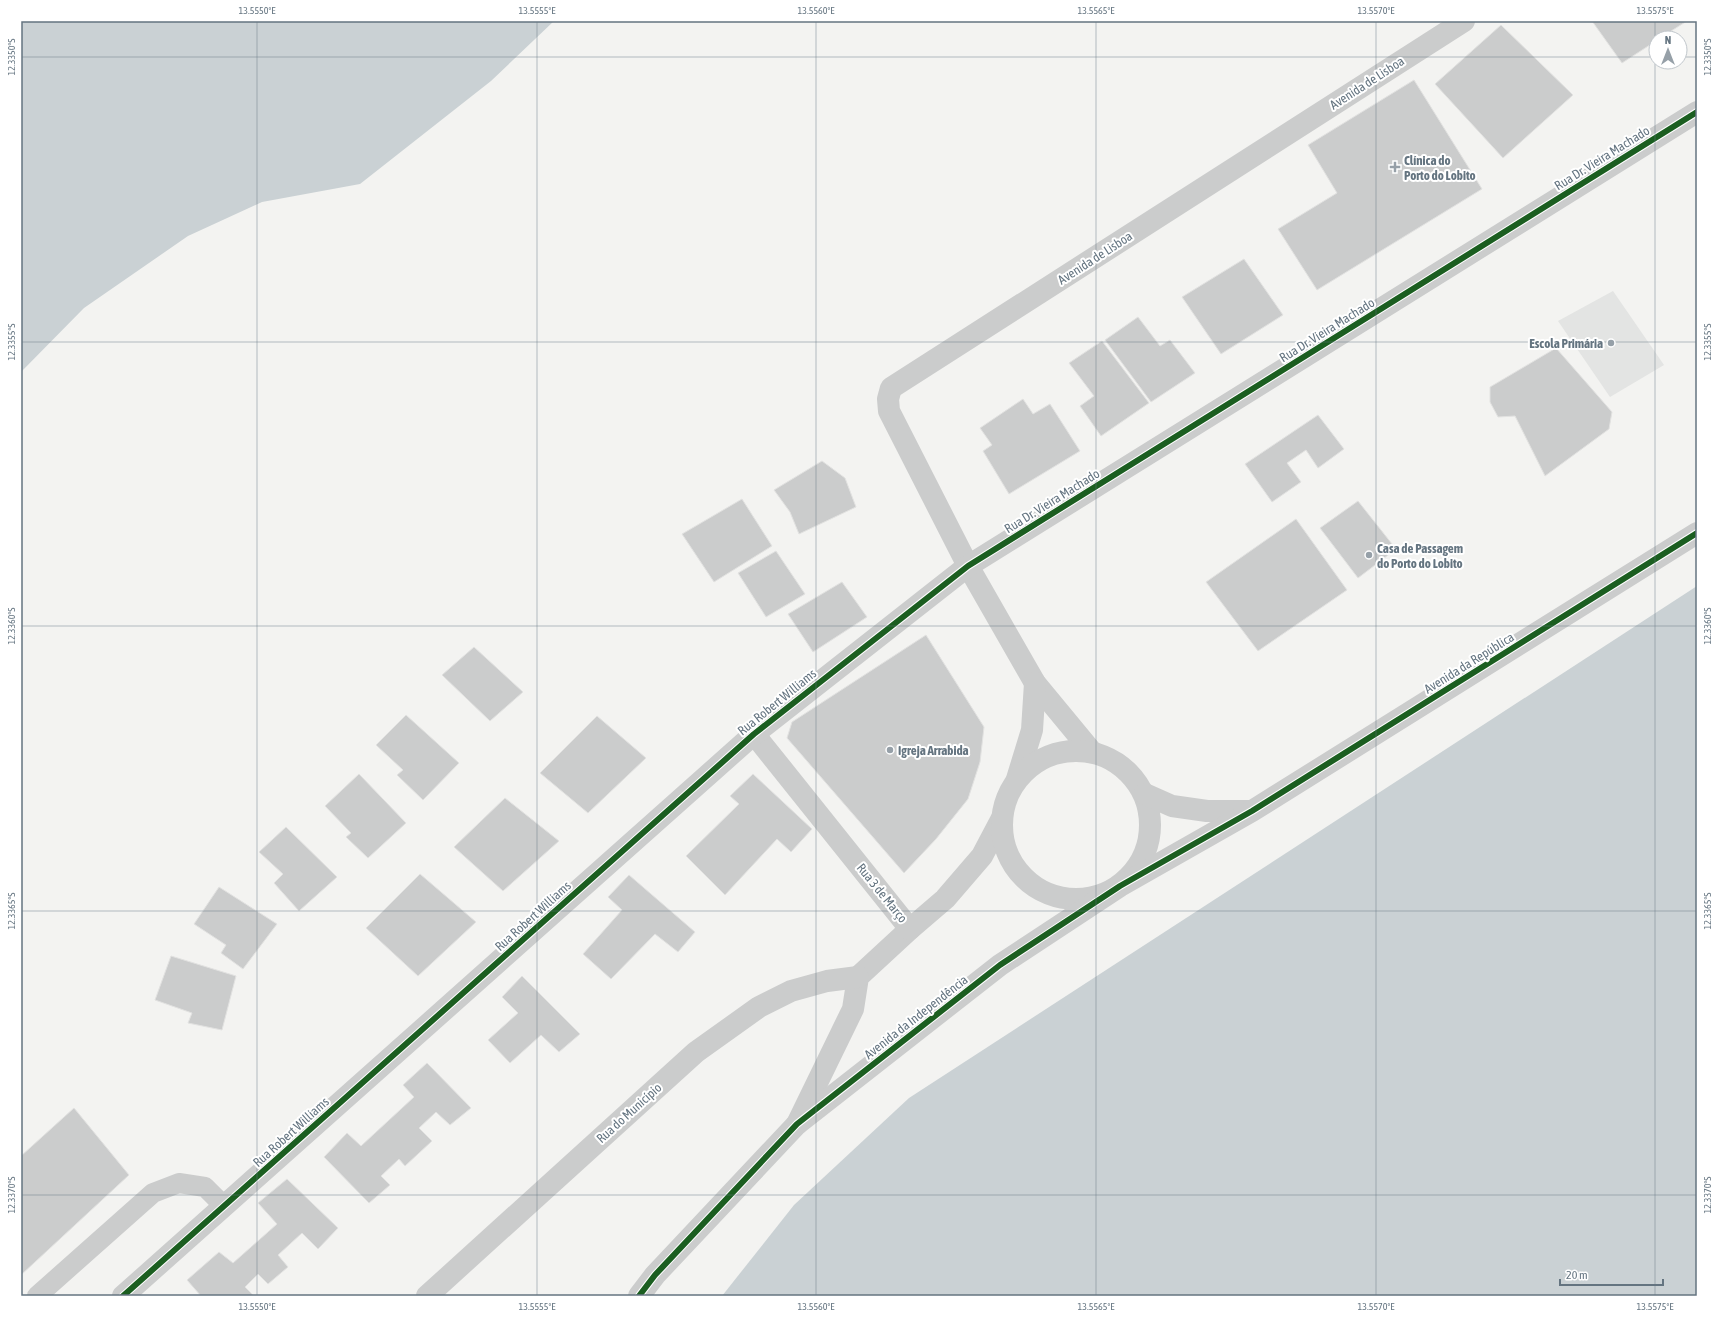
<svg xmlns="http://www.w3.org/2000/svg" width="1718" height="1317" viewBox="0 0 1718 1317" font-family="'Asap Condensed',sans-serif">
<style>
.built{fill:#e3e4e3}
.water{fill:#cad1d4}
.building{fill:#cbcccc;stroke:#e2e2e1}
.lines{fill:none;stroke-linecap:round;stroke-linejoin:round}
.service{stroke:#cbcccc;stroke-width:20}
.minor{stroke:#cbcccc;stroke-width:22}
.tertiary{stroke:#cbcccc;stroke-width:22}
.cycleway-casing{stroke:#fff;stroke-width:8}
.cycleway{stroke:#1b5e20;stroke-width:6}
.ticks{fill:none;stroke:#647480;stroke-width:1;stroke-opacity:0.45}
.poi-dot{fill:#96a0a8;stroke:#fff;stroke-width:1.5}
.labels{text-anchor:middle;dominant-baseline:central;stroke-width:4;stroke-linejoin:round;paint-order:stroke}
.street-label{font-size:13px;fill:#647480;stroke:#fff}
.poi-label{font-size:13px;font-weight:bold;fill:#647480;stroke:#fff;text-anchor:start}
.neatline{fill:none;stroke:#647480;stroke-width:1.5}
.ticks-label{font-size:10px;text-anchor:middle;fill:#647480}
</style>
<rect width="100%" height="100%" fill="#f3f3f1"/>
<path class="built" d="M 1613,291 L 1664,365 L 1610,397 L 1558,321 Z"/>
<g class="water">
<path d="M 21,21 L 554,21 L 491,81 L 360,184 L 262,202 L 188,236 L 84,308 L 21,372 Z"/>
<path d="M 1697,586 L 1697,1296 L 722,1296 L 794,1205 L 909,1098 Z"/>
</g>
<g class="building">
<path d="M 1592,21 L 1687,21 L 1660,38 L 1656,38 L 1656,41 L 1622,63 Z"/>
<path d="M 1501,25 L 1573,95 L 1503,158 L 1435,84 Z"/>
<path d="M 1414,80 L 1482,189 L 1317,290 L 1278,229 L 1337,193 L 1308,145 Z"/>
<path d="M 1244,259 L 1283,315 L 1221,354 L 1182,297 Z"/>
<path d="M 1138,317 L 1160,346 L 1170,340 L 1195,373 L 1151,402 L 1105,340 Z"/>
<path d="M 1102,341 L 1149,403 L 1101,436 L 1080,406 L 1094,396 L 1069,363 Z"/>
<path d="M 1556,348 L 1612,412 L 1609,429 L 1545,476 L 1515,416 L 1498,417 L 1490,402 L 1490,387 Z"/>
<path d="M 1023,399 L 1033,414 L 1050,404 L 1080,451 L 1009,494 L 983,451 L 992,445 L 980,428 Z"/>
<path d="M 1318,415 L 1344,449 L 1318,468 L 1306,450 L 1287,463 L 1301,482 L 1272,502 L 1245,464 Z"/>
<path d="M 822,461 L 845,478 L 856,507 L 799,534 L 790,512 L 774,490 Z"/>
<path d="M 742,499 L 772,546 L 714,582 L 682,534 Z"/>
<path d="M 1358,501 L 1396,549 L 1358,578 L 1320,528 Z"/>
<path d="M 1296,519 L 1347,590 L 1258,651 L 1206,582 Z"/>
<path d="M 776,551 L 805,594 L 766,617 L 738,573 Z"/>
<path d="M 842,582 L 867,617 L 813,652 L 788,614 Z"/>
<path d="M 926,635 L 984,727 L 980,762 L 968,799 L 936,839 L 904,873 L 787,738 L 792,722 Z"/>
<path d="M 474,647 L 523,692 L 490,721 L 442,675 Z"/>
<path d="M 406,715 L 459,763 L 423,800 L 397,775 L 403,770 L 376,745 Z"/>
<path d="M 597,716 L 646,758 L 588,813 L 540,773 Z"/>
<path d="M 359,774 L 406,823 L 368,858 L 346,837 L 351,833 L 325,806 Z"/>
<path d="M 753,774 L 812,829 L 791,852 L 777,839 L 725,895 L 686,856 L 739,804 L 730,796 Z"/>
<path d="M 505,798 L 559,841 L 503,891 L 454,847 Z"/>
<path d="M 286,827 L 337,877 L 299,911 L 274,883 L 283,874 L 259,852 Z"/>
<path d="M 420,874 L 476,922 L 418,976 L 366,928 Z"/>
<path d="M 629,875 L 695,932 L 678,952 L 655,934 L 611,979 L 583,954 L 622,910 L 608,897 Z"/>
<path d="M 219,887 L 277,924 L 243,969 L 221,953 L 226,945 L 194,924 Z"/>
<path d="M 171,956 L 236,976 L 222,1030 L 188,1023 L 192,1013 L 155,1000 Z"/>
<path d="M 522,976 L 580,1034 L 559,1052 L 541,1035 L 510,1063 L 488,1040 L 518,1013 L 502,997 Z"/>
<path d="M 427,1063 L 471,1108 L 450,1125 L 436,1112 L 419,1128 L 432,1141 L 405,1166 L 399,1159 L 381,1176 L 390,1185 L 369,1203 L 324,1157 L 347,1133 L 361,1146 L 414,1097 L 403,1085 Z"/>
<path d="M 74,1108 L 129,1175 L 21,1275 L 21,1156 Z"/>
<path d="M 287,1179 L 338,1228 L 318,1249 L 302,1233 L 278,1255 L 288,1267 L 268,1284 L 258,1274 L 245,1287 L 254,1296 L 201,1296 L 187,1280 L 219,1252 L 233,1263 L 277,1224 L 258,1203 Z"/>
</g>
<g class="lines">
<path class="service" d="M 37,1296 L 153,1193 L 179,1183 L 205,1187 L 224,1206"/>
<g class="minor">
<path d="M 754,734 L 910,929 L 858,977 L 853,1009 L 797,1124"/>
<path d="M 1092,752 L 1035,683 L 968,566 L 889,411 L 888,399 L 891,388 L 1464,21"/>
<path d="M 1017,779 L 1032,730 L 1035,683"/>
<path d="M 910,929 L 945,899 L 982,856 L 1001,820"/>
<path d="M 123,1296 L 754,734 L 968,566 L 1697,112"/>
<path d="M 427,1296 L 696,1052 L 759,1007 L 791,991 L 827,981 L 858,977"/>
</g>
<g class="tertiary">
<circle cx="1076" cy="825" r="74"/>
<path d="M 1145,794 L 1172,806 L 1207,811 L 1250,811"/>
<path d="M 639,1296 L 655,1275 L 797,1124 L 1000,965 L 1120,886 L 1252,811 L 1697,533"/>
</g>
<defs>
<g id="cycleway">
<path d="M 123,1296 L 754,734 L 968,566 L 1697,112"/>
<path d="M 639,1296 L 655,1275 L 797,1124 L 1000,965 L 1120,886 L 1252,811 L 1697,533"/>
</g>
</defs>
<use href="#cycleway" class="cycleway-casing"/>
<use href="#cycleway" class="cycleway"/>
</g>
<path class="ticks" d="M 257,21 L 257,1296M 537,21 L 537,1296M 816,21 L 816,1296M 1096,21 L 1096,1296M 1376,21 L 1376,1296M 1655,21 L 1655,1296M 21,57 L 1656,57M 1680,57 L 1697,57M 21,342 L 1697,342M 21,626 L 1697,626M 21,911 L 1697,911M 21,1195 L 1697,1195"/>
<g class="poi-dot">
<path d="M1393 161h4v4h4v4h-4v4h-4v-4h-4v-4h4z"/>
<circle cx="1611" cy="343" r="4"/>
<circle cx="1369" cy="555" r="4"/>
<circle cx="890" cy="750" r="4"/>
</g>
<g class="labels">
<g class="street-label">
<text transform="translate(1367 83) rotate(-33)">Avenida de Lisboa</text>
<text transform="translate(1602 158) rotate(-32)">Rua Dr. Vieira Machado</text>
<text transform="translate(1095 258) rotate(-33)">Avenida de Lisboa</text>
<text transform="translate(1327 330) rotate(-32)">Rua Dr. Vieira Machado</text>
<text transform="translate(1052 501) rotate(-32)">Rua Dr. Vieira Machado</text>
<text transform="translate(1469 663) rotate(-32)">Avenida da República</text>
<text transform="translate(777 702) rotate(-39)">Rua Robert Williams</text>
<text transform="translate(882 893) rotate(51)">Rua 3 de Março</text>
<text transform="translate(533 916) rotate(-42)">Rua Robert Williams</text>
<text transform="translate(916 1017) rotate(-38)">Avenida da Independência</text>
<text transform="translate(629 1113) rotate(-42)">Rua do Município</text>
<text transform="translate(291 1132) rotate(-42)">Rua Robert Williams</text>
</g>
<g class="poi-label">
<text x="1404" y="160">Clínica do<tspan x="1404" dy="15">Porto do Lobito</tspan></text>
<text x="1603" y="343" text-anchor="end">Escola Primária</text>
<text x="1377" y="548">Casa de Passagem<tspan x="1377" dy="15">do Porto do Lobito</tspan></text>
<text x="898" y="750">Igreja Arrabida</text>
</g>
</g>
<rect width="1718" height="1317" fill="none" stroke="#ffffff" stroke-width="44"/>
<g transform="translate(1668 50)"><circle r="19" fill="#ffffff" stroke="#c1c7cc"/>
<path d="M0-3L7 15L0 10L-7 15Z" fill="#96a0a8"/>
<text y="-6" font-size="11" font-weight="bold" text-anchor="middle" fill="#647480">N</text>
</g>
<path d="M1560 1279v6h103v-6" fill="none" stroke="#647480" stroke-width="2"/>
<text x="1566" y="1279" font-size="12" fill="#647480" stroke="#ffffff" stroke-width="3" paint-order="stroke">20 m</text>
<rect x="22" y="22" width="1674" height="1273" class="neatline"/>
<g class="ticks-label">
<text x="257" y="14">13.5550°E</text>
<text x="537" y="14">13.5555°E</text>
<text x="816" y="14">13.5560°E</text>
<text x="1096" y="14">13.5565°E</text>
<text x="1376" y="14">13.5570°E</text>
<text x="1655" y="14">13.5575°E</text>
<text transform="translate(11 57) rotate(-90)" y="4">12.3350°S</text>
<text transform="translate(1707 57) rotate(-90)" y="4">12.3350°S</text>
<text transform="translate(11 342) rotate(-90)" y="4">12.3355°S</text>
<text transform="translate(1707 342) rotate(-90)" y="4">12.3355°S</text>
<text transform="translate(11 626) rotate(-90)" y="4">12.3360°S</text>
<text transform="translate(1707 626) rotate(-90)" y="4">12.3360°S</text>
<text transform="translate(11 911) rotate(-90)" y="4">12.3365°S</text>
<text transform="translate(1707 911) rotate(-90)" y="4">12.3365°S</text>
<text transform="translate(11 1195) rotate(-90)" y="4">12.3370°S</text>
<text transform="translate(1707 1195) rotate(-90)" y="4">12.3370°S</text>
<text x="257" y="1310">13.5550°E</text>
<text x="537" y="1310">13.5555°E</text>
<text x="816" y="1310">13.5560°E</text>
<text x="1096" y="1310">13.5565°E</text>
<text x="1376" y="1310">13.5570°E</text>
<text x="1655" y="1310">13.5575°E</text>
</g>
</svg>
